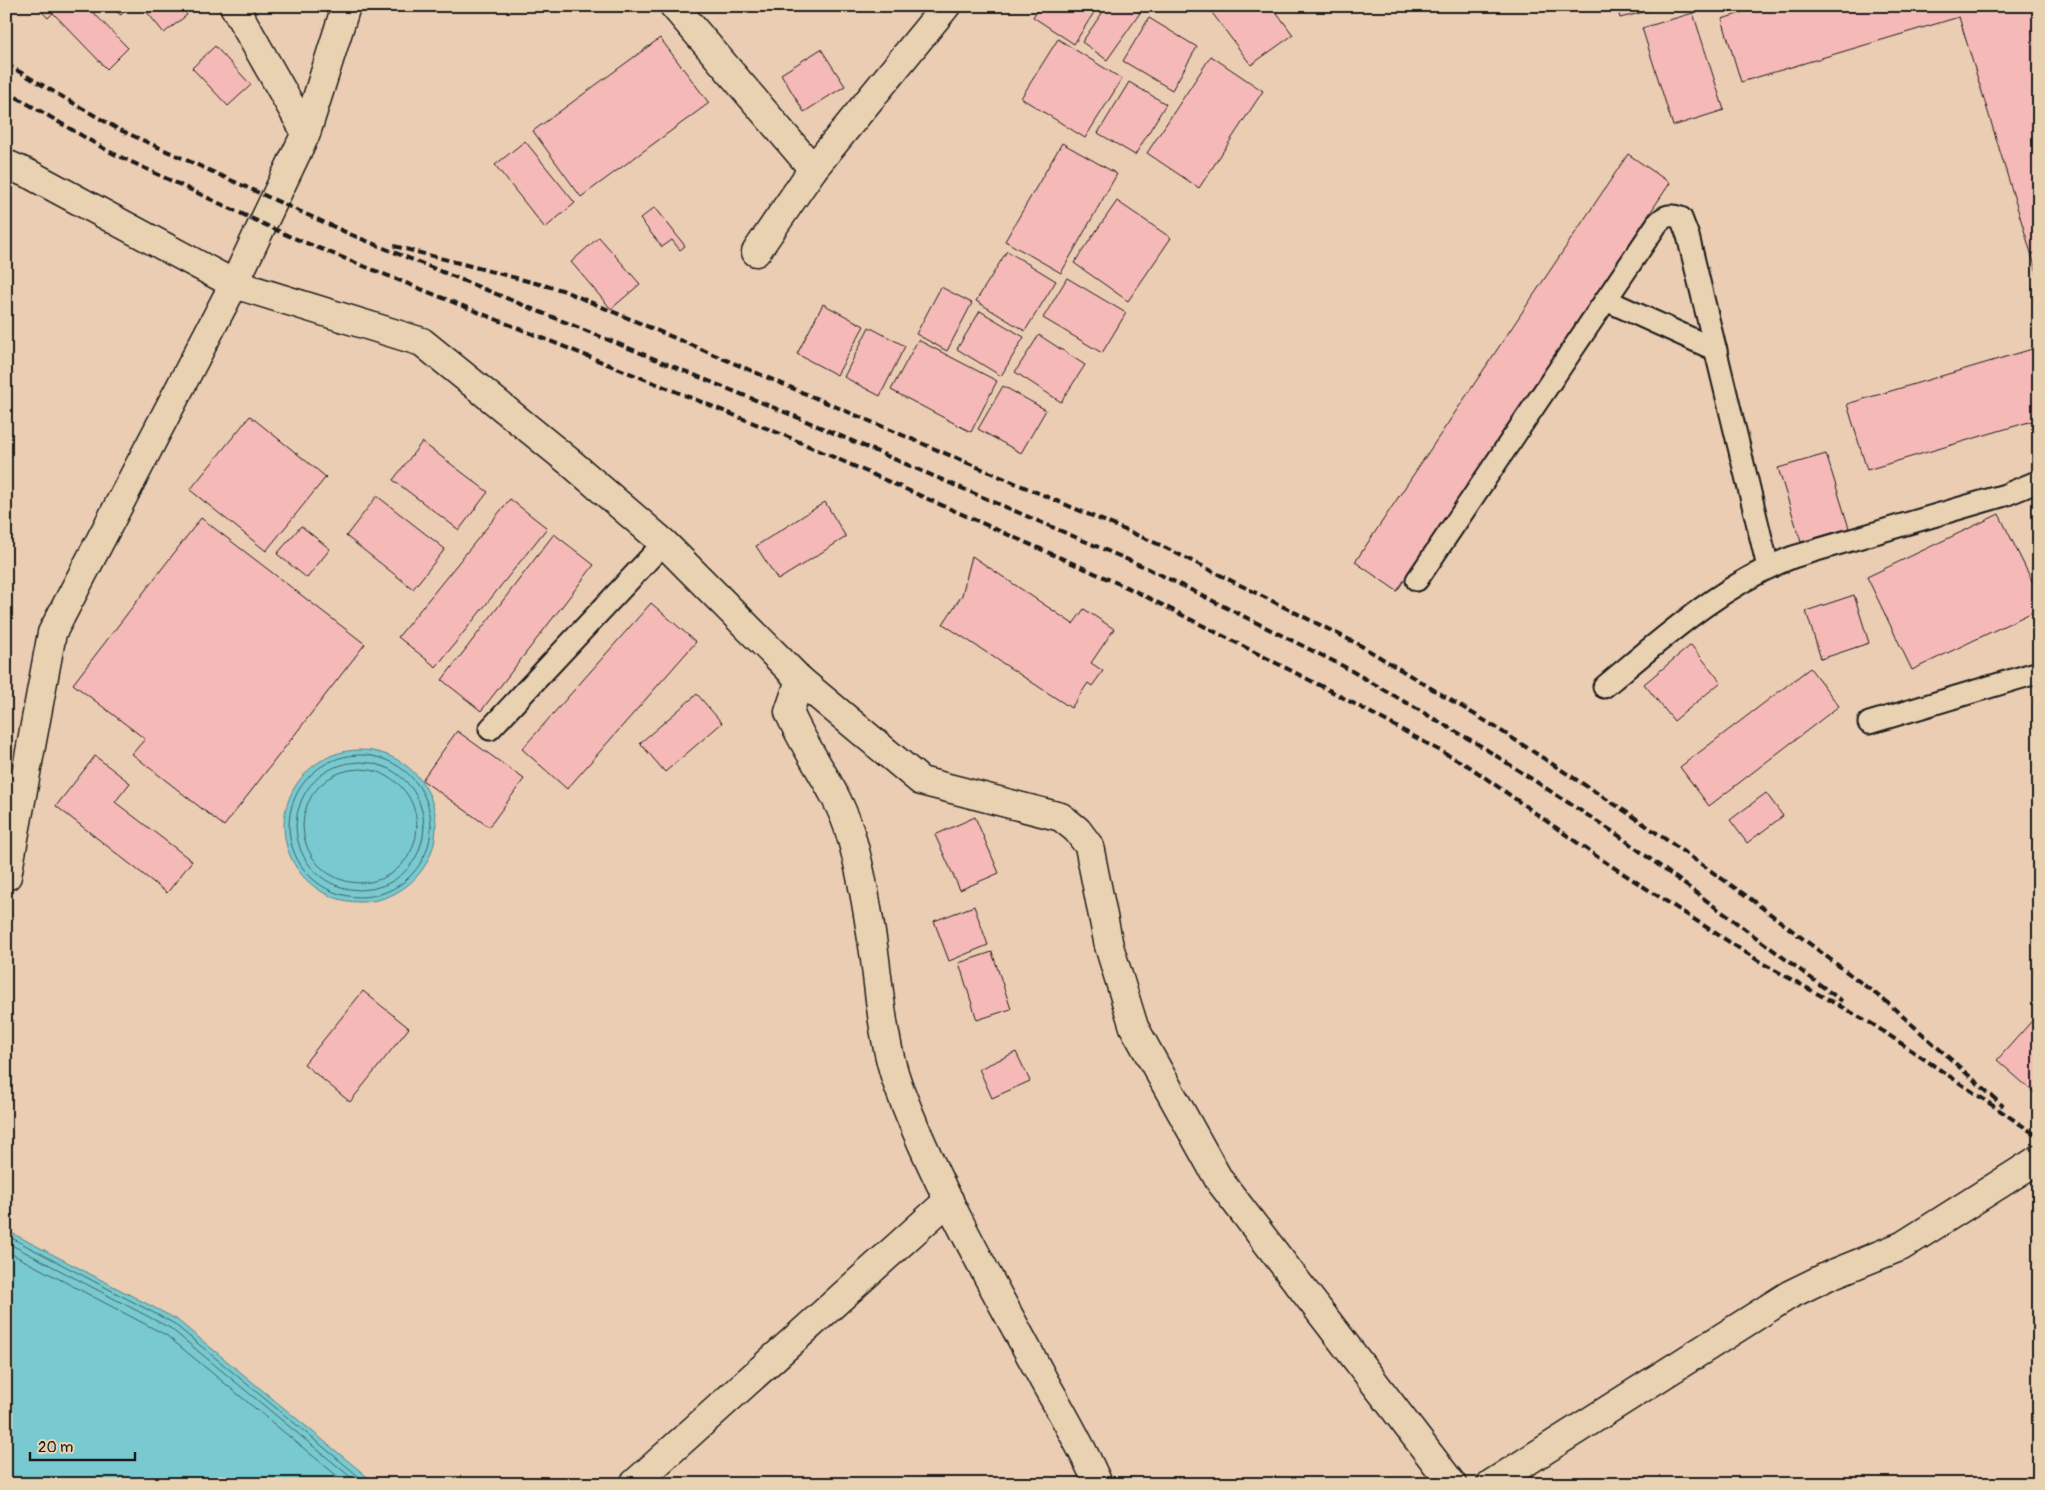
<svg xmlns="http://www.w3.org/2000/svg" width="2045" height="1490" viewBox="0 0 2045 1490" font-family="Pangolin,sans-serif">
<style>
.water{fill:#78cad0;stroke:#538488}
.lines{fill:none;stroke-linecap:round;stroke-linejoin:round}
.shore{stroke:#416264;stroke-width:1}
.building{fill:#f5b9b7;stroke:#1c1c1c}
.lane-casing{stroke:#1c1c1c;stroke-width:25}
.street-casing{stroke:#1c1c1c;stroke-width:31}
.lane{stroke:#e9d2b2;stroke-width:21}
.street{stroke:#e9d2b2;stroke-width:28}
.rail{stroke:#1c1c1c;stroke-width:4;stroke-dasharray:8 4;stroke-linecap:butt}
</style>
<rect width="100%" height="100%" fill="#ebcdb3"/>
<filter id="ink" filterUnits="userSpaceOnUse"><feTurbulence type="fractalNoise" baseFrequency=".02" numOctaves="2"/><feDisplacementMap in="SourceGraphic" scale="10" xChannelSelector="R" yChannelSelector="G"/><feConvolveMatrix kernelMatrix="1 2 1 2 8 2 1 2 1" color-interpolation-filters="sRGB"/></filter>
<g filter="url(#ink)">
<g class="water">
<circle cx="360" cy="826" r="76"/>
<path d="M 6,1230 L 176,1319 L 376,1484 L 6,1484 Z"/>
</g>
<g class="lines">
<g class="shore">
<circle cx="360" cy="826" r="71"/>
<circle cx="360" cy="826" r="64"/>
<circle cx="360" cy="826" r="57"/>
<path d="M 6,1235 L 173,1323 L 368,1484"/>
<path d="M 6,1242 L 170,1328 L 359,1484"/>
<path d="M 6,1251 L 166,1335 L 347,1484"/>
</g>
</g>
<g class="building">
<path d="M 36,6 L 87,6 L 128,48 L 107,69 L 53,13 L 48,18 Z"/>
<path d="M 108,6 L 127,6 L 121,15 Z"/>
<path d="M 142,6 L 180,6 L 187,15 L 164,33 Z"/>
<path d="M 1040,6 L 1098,6 L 1074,44 L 1033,17 Z"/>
<path d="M 1107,6 L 1130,6 L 1140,13 L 1107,60 L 1082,42 Z"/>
<path d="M 1207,6 L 1272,6 L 1293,35 L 1251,65 Z"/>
<path d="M 1617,6 L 1668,6 L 1620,18 Z"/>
<path d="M 1763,6 L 2036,6 L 2039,16 L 2039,279 L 1959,17 L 1741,82 L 1722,19 Z"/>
<path d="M 1693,13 L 1724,110 L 1673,126 L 1642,28 Z"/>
<path d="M 1149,18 L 1197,47 L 1172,90 L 1123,61 Z"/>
<path d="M 660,38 L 709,103 L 581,197 L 533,131 Z"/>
<path d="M 1058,39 L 1122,79 L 1085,138 L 1021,98 Z"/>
<path d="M 215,46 L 251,85 L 228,106 L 192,68 Z"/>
<path d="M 821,49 L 845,86 L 804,112 L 781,74 Z"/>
<path d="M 1211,56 L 1263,91 L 1199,188 L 1147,153 Z"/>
<path d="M 1129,82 L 1166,104 L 1135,155 L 1098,133 Z"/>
<path d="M 525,141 L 575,203 L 545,228 L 495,165 Z"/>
<path d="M 1062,143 L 1117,174 L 1061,273 L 1005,241 Z"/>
<path d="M 1628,154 L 1670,183 L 1397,591 L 1355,562 Z"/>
<path d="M 1117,201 L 1171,238 L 1128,301 L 1074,263 Z"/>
<path d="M 655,207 L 685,246 L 680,250 L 672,240 L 662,247 L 640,219 Z"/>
<path d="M 599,237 L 640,284 L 611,309 L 571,262 Z"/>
<path d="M 1007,251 L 1056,281 L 1025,331 L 976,301 Z"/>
<path d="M 1067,278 L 1126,313 L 1102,353 L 1043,318 Z"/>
<path d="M 941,287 L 972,303 L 947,351 L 916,334 Z"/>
<path d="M 823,304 L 864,326 L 837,375 L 797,354 Z"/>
<path d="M 980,311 L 1024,337 L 1001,376 L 957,349 Z"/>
<path d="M 869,327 L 905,346 L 880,396 L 844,377 Z"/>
<path d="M 1039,335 L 1085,365 L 1061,402 L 1015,372 Z"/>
<path d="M 918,340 L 997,381 L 971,432 L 891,390 Z"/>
<path d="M 2039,347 L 2039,419 L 1867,470 L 1847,404 Z"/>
<path d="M 1003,386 L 1046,410 L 1021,453 L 978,429 Z"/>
<path d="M 250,416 L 326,477 L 266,551 L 190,490 Z"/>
<path d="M 422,442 L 488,492 L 459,530 L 393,480 Z"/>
<path d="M 1826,454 L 1849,528 L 1801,542 L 1778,468 Z"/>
<path d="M 377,496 L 445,549 L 413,589 L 346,536 Z"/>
<path d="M 510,499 L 547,528 L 436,667 L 398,637 Z"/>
<path d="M 825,502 L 846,537 L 778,580 L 756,546 Z"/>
<path d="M 1999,514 L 2039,595 L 2039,609 L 1912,670 L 1867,577 Z"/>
<path d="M 201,518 L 365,644 L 224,826 L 132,754 L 145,739 L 73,684 Z"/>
<path d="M 301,526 L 330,549 L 307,578 L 277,554 Z"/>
<path d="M 554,534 L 594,565 L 481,711 L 442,680 Z"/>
<path d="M 972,556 L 1073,624 L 1084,609 L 1114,629 L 1091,663 L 1103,671 L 1092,686 L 1088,683 L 1071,708 L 943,624 L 962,595 Z"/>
<path d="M 1854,595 L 1869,643 L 1821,659 L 1806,611 Z"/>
<path d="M 651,603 L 696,642 L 567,789 L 522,749 Z"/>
<path d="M 1691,645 L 1721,682 L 1674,721 L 1644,684 Z"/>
<path d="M 1810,668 L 1839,706 L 1709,806 L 1680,767 Z"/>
<path d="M 697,694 L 722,723 L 665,772 L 640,743 Z"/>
<path d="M 457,731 L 524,779 L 489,827 L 422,780 Z"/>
<path d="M 95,756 L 130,783 L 115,802 L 192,861 L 167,893 L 56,806 Z"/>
<path d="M 1766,793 L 1783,816 L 1747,843 L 1730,820 Z"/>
<path d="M 975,817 L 999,873 L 960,890 L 935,835 Z"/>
<path d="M 974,906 L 988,945 L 949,961 L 934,921 Z"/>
<path d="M 992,952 L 1011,1009 L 977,1020 L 959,963 Z"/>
<path d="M 363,991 L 409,1028 L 350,1102 L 304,1064 Z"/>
<path d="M 2039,1013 L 2039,1097 L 1997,1060 Z"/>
<path d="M 1016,1052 L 1030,1081 L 992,1098 L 979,1069 Z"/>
</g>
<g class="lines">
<defs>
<g id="lane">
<path d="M 1606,300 L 1716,350"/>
<path d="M 1417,580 L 1657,224 C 1665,215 1670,214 1681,218 L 1688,236 L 1768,567"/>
<path d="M 1604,687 C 1663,638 1721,585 1793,557 L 2005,495 L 2039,481"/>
<path d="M 1869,723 L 2039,672"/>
<path d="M 490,729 L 664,543"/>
</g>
<g id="street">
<path d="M 234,6 L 306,133"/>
<path d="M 674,6 L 813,169"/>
<path d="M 6,164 L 31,175 L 234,284 L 422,342 L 571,463 L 664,543 L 800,680 L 921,781 L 1061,817 L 1077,830 L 1089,846 L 1109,946 L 1134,1027 L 1219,1180 L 1452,1484"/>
<path d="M 756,252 L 813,169 L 946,6"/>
<path d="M 800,680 L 789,712 C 807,754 839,792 851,836 C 862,874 868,913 874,952 C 880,996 883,1043 898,1085 C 936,1187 992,1283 1043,1379 C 1062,1413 1083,1448 1098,1484"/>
<path d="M 7,876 L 52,633 L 234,284 L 306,133 L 346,6"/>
<path d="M 634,1484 L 949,1200"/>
<path d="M 1491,1484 L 1789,1295 L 1830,1275 L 1902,1246 L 2039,1159"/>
</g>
</defs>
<use href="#lane" class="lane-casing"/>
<use href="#street" class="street-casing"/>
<use href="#lane" class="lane"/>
<use href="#street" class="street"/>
<g class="rail">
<path d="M 6,64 L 118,129 L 352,235 L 792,415 L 1147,568 L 1343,666 L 1481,746 L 1618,835 L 1842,1001"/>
<path d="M 6,91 L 108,151 L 289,236 L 786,436 L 1135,591 L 1329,690 L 1470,767 L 1599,858 L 1762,963 L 1874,1025 L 2039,1137"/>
<path d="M 394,246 L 562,290 L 1158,544 L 1358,644 L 1492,725 L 1631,815 L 1748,897 L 1889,1004 L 2003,1106"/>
</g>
</g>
</g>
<rect width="2045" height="1490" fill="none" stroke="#e9d2b2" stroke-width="25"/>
<rect x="12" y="12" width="2020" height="1465" fill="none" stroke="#1c1c1c" stroke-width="2" filter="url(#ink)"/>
<path d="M30 1452v8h105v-8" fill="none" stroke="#1c1c1c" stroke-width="2.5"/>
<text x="38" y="1452" font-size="15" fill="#1c1c1c" stroke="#e9d2b2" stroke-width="4" paint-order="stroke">20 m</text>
</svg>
